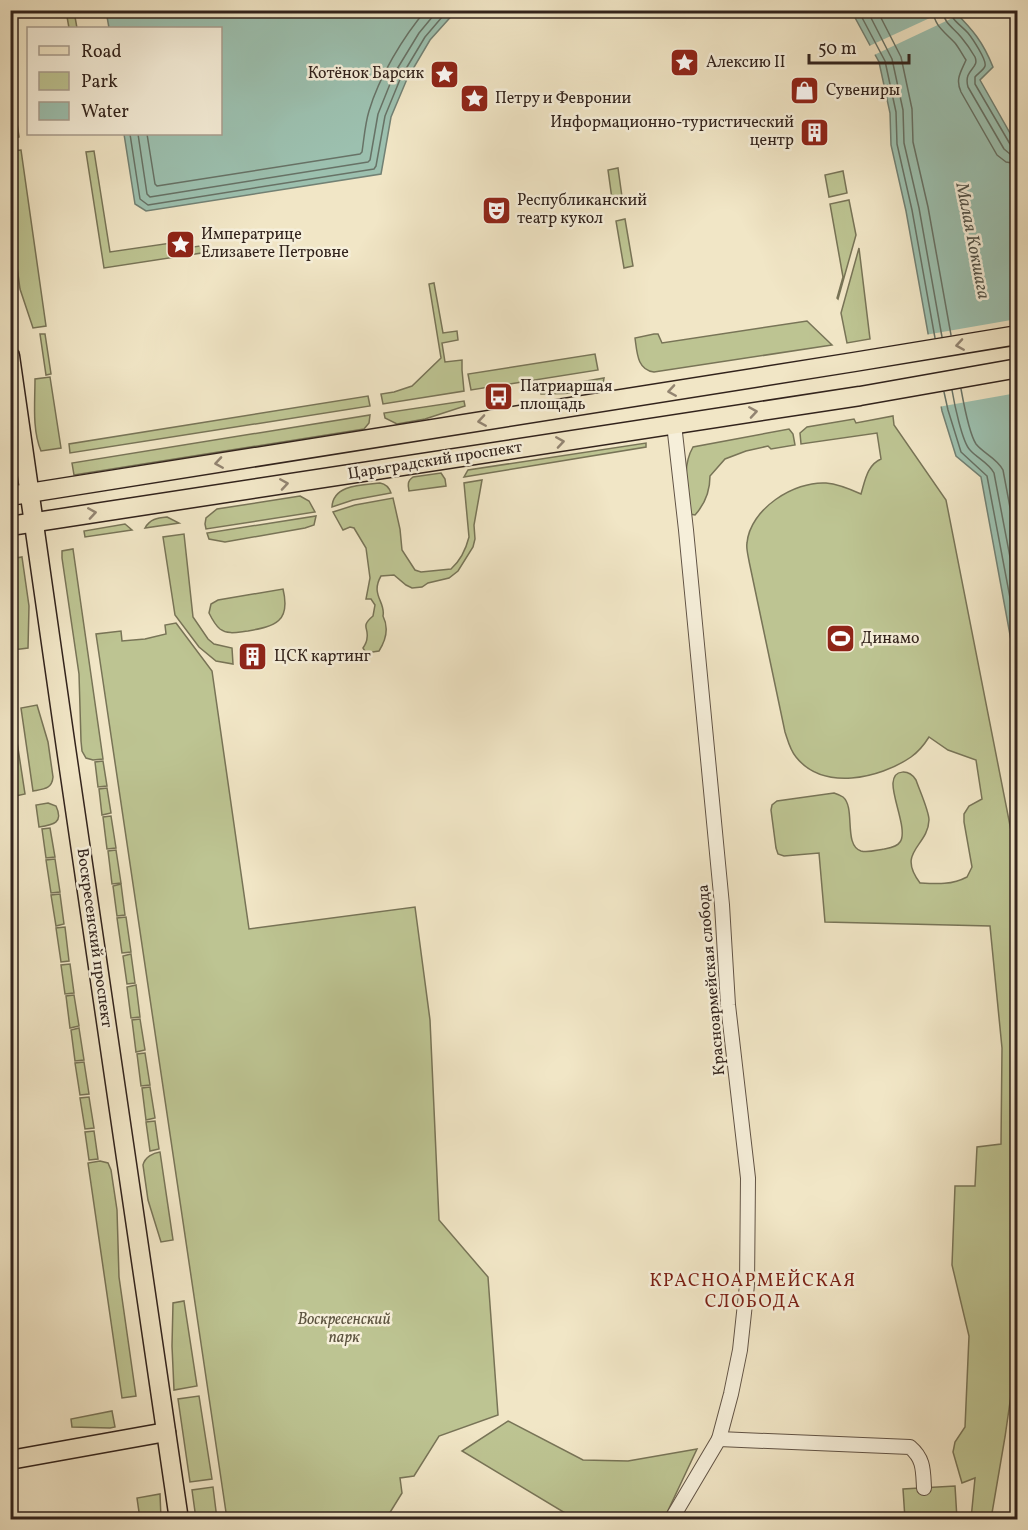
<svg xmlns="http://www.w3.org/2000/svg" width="1028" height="1530" viewBox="0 0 1028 1530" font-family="Vollkorn,serif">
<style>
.green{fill:#bdc492;stroke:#787457;stroke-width:1.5}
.water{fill:#9cc0af;stroke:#728174;stroke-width:1.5}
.pier{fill:#f1e6c6}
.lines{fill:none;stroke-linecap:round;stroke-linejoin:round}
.shore{stroke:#677266;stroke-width:1.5}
.minor-casing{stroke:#625446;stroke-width:16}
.major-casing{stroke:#32231c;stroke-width:21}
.minor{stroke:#f6efda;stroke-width:14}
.major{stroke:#f1e6c6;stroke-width:18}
.oneway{stroke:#928471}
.labels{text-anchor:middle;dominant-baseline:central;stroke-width:5;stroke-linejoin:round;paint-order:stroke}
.poi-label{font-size:16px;fill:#32231c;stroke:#f6efda;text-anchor:start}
.street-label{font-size:16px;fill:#32231c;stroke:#f6efda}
.park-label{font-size:16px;font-style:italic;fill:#5c533f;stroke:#f6efda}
.water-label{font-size:18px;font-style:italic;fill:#525248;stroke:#f6efda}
.neighbourhood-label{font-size:18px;letter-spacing:1.5px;fill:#7a1f14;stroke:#f6efda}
</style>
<rect width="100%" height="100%" fill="#f1e6c6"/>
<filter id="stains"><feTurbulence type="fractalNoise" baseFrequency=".00333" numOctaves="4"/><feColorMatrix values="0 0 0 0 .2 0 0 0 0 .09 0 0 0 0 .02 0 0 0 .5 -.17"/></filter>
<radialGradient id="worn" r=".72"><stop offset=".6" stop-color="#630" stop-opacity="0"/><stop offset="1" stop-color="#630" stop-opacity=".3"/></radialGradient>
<g class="green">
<path d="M 66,11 L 74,11 L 77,28 L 69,28 Z"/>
<path d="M 16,116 L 19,137 L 11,139 L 11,117 Z"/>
<path d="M 21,150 L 46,326 L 33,328 L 20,289 L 11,222 L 11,151 Z"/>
<path d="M 94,151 L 110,252 L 171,243 L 172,250 L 207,245 L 208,252 L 104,268 L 86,152 Z"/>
<path d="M 618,168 L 623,204 L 613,206 L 608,170 Z"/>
<path d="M 843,171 L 847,193 L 829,197 L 825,175 Z"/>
<path d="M 849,200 L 856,235 L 838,299 L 837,298 L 843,277 L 830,204 Z"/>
<path d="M 625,219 L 633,266 L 624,268 L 616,221 Z"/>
<path d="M 859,248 L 870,339 L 847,343 L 841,313 Z"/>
<path d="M 434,283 L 443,333 L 457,331 L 458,340 L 442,343 L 445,362 L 462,360 L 462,370 L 464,391 L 383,404 L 381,394 L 394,392 L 412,386 L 441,358 L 429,284 Z"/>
<path d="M 807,321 L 832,345 L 654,372 C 637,370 637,352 635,338 L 654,334 L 658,334 L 662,343 Z"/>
<path d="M 40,334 L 45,334 L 51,374 L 46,375 Z"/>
<path d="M 595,354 L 598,370 L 471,390 L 468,374 Z"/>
<path d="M 50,377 L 61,448 L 41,451 C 32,430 35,402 35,379 Z"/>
<path d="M 604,378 C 603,383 604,384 600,387 C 590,394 554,394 541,394 L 540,389 Z"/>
<path d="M 368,396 L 370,406 L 70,453 L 69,444 Z"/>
<path d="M 464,401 L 465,406 L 425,419 L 397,424 L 385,418 L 384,413 Z"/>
<path d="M 370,415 L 369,423 L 364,429 L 74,475 L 72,463 Z"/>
<path d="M 893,416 L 894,425 L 946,500 L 1017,861 L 1018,1346 L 1005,1437 L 991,1519 L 971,1519 L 975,1478 L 962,1483 L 953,1452 L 955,1442 L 965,1427 L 969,1336 L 952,1265 L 955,1186 L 975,1186 L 977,1147 L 1001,1144 L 1002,1048 L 990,926 L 825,922 L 819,853 L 784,856 L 778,854 L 776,848 L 771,810 L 772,805 L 777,801 L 834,793 C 837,794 840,795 843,797 C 856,808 843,845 861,851 C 868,853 877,850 884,849 C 889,848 897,847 900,842 C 908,831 892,798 893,783 C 894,769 909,769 916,780 C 919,789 929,811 929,820 C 928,847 896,851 920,883 C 937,884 952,885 967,877 L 972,867 L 964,822 L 964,814 L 969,806 L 982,799 L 976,760 L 948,750 L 929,737 C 924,745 918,752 911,757 C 879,779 823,791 796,757 C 790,750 788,741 785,732 L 749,561 C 748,555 746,548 747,543 C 750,509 794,481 826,483 C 838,484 850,489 861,494 C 865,481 867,465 881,459 L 877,433 L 801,444 L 800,433 L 807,427 L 854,419 L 856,423 Z"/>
<path d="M 789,429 L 793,434 L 795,445 L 771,449 L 768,446 L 746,451 L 725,459 L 710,476 C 710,492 705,504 695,515 L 690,514 C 688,491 681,468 693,447 Z"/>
<path d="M 646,443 L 646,447 L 464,477 L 468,470 Z"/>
<path d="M 441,473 L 445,479 L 446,486 L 409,491 C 408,485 407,481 413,477 Z"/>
<path d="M 482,480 L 474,525 L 475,539 L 473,547 L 458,571 L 449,578 L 428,583 L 422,587 L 412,588 L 406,585 L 394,575 L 381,576 C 370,595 386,602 383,616 C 389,628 386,640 379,651 L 366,653 L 363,648 C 365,645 367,642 367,638 C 369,627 360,627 373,616 L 375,605 L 371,599 L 366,599 L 370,578 L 366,548 L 354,528 L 350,527 L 343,530 L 333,512 L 355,505 L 393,498 L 400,529 L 402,550 L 415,570 L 421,572 L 451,569 C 460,561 466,549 469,537 L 464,483 Z"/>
<path d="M 380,483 C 386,484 389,487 391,493 L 353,500 L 332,507 C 333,484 363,485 380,483 Z"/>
<path d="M 300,496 L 309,501 L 315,512 L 206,529 L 205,524 L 206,518 L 217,509 Z"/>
<path d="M 316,516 L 314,525 L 305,528 L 225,542 L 209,539 L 207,533 Z"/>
<path d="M 167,517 L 179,523 L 145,528 C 150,519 157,518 167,517 Z"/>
<path d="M 125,524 L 132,530 L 85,537 L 84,531 Z"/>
<path d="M 184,534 L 193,617 L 208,639 L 214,644 L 232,648 L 233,664 L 216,661 L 199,647 L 175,615 L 163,537 Z"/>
<path d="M 73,549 L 103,759 L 93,760 L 86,758 L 82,751 L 81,741 L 79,674 L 62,558 L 62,551 Z"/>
<path d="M 22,557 L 29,606 L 28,648 L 13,650 L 10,637 L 11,559 Z"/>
<path d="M 283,589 C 291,622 275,626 248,631 C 238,632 228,635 220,629 C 215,625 212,619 209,613 L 211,604 L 218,600 Z"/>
<path d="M 176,623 L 212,671 L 249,929 L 415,907 L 430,1020 L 439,1220 L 488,1277 L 498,1415 L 439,1436 L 414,1476 L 400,1478 L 402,1493 L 386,1519 L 227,1519 L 96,634 L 121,631 L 122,641 L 145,639 L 166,634 L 165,625 Z"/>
<path d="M 10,696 L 25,794 L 11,797 L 10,797 Z"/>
<path d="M 37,705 L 48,742 L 53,777 C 52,789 44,789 33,791 L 21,708 Z"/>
<path d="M 103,761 L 107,786 L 98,787 L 95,762 Z"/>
<path d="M 107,788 L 111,813 L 102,815 L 99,789 Z"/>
<path d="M 48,803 L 56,806 C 64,823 53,825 39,827 L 36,805 Z"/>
<path d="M 111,816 L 116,848 L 107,849 L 103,817 Z"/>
<path d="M 50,828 L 55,857 L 46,858 L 42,829 Z"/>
<path d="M 116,850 L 121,883 L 112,884 L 108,851 Z"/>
<path d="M 55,859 L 60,892 L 51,893 L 46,860 Z"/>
<path d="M 121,884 L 125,915 L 117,916 L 113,886 Z"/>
<path d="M 60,894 L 64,924 L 56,926 L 51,895 Z"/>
<path d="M 126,917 L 131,952 L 122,953 L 117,918 Z"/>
<path d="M 65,927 L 69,961 L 61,962 L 56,928 Z"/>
<path d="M 131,954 L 135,983 L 127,984 L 123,956 Z"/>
<path d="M 70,964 L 74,993 L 65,994 L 61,965 Z"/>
<path d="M 136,985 L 140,1017 L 131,1018 L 127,987 Z"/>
<path d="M 74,995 L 79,1026 L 70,1028 L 66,996 Z"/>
<path d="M 140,1019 L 145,1050 L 136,1052 L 132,1020 Z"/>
<path d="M 79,1028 L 84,1060 L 75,1061 L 71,1030 Z"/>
<path d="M 145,1053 L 150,1085 L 141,1086 L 137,1054 Z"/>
<path d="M 84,1062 L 89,1094 L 80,1095 L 75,1063 Z"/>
<path d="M 150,1087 L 155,1118 L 146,1120 L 142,1088 Z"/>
<path d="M 89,1097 L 94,1128 L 85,1129 L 80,1098 Z"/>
<path d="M 155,1121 L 159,1149 L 150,1151 L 146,1122 Z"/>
<path d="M 94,1131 L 98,1159 L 89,1160 L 85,1132 Z"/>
<path d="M 160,1152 L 173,1240 L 161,1242 L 148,1200 L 143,1165 C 145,1157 153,1153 160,1152 Z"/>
<path d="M 100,1161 L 108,1163 L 111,1170 L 117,1210 L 119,1277 L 136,1396 L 122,1398 L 88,1163 Z"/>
<path d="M 184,1301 L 197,1386 L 174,1390 L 172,1346 L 173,1303 Z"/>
<path d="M 199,1396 L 212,1479 L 190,1482 L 178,1399 Z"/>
<path d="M 112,1411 L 115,1427 L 110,1428 L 72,1427 L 71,1419 Z"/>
<path d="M 508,1421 L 583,1460 L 628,1461 L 697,1449 L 664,1519 L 575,1519 L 462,1451 Z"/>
<path d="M 955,1486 L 957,1519 L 905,1519 L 903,1489 Z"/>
<path d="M 213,1487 L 217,1519 L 196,1519 L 192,1490 Z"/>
<path d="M 160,1494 L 161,1519 L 140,1519 L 137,1498 Z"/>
</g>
<g class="water">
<path d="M 106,11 L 106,10 L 456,11 L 430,40 L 407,79 L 391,117 L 381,174 L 146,211 L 135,204 L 124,134 L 220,134 L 220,28 L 109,28 Z"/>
<path d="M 803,11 L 954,11 C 973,30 983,42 993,67 L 980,80 L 1015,142 L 1017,172 L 1017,673 L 981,477 L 956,456 L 942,411 L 906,211 L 891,145 L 890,113 L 879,62 L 853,14 L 828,16 Z"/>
</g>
<g class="pier">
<path d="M 958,10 L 961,14 L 872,56 L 867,47 L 945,11 Z"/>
<path d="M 1017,319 L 1017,393 L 938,407 L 925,335 Z"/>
</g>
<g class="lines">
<g class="shore">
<path d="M 858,10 L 885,61 L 896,112 L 897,144 L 912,210 L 935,338"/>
<path d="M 867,10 L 892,59 L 903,110 L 904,143 L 919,208 L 942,337"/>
<path d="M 877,10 L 901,57 L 912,109 L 913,142 L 928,207 L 951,335"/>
<path d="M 933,10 C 934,26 945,32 955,43 C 959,48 962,54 966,60 C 961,72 955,79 961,92 L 997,155 L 1006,162 L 1018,164"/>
<path d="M 943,10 C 943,23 954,28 961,37 C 966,43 971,50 975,57 C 980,69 963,69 968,87 L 1004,149 L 1010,154 L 1018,155"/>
<path d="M 950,10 C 951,20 961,25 968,33 C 972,38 987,60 985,66 C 984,70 977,74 975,77 L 975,84 L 1010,144 L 1013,147 L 1018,148"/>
<path d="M 130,134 L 140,199 L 148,205 L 374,169 L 376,166 L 385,116 L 401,77 L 425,37 L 448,10"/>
<path d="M 138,134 L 147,194 L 150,197 L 368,162 L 370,160 L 378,114 L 394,74 L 419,33 L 438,10"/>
<path d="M 147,134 L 155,184 L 157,186 L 360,154 L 362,152 C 364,139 365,124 369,111 C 379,77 403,37 426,10"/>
<path d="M 961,389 C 963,400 970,435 976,444 C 984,454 997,458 1003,470 L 1018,550"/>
<path d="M 952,390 C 954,402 962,442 970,450 C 977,458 989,463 994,473 L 1018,599"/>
<path d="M 944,392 L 948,410 L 961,452 L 987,476 L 1018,640"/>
</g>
<defs>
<g id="minor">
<path d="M 719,1439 L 910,1447 C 924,1459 923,1470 924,1488"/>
<path d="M 671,1520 L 719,1439 L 731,1394 L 740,1350 L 747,1285 L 748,1178 L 728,1005 L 722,905 L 686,530 L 674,424"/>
</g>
<g id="major">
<path d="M 10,356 L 66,748 L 179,1520"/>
<path d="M 10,496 L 854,362 L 1018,335"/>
<path d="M 10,526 L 860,396 L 1018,368"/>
<path d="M 10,1460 L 166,1432"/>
</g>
</defs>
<use href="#minor" class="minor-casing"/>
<use href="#major" class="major-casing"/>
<use href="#minor" class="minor"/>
<use href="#major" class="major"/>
</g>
<defs><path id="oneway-chevron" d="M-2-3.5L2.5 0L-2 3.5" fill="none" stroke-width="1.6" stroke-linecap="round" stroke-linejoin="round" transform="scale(1.5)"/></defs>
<g class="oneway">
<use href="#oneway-chevron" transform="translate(960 345) rotate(171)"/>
<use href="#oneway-chevron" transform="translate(672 391) rotate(171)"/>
<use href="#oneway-chevron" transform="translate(753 412) rotate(-9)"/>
<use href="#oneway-chevron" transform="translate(482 421) rotate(171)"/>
<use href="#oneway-chevron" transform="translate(560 442) rotate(-9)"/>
<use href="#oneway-chevron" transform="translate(219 463) rotate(171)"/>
<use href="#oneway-chevron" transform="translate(284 484) rotate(-9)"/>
<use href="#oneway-chevron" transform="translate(92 513) rotate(-9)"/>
</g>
<defs>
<symbol id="sight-square" viewBox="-11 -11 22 22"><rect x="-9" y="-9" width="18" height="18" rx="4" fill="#8f2418" stroke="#f6efda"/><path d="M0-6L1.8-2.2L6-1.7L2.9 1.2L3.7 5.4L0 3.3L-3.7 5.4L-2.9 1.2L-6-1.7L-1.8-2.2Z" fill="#fff"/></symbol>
<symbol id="shop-square" viewBox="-11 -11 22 22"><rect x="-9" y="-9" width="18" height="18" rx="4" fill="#8f2418" stroke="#f6efda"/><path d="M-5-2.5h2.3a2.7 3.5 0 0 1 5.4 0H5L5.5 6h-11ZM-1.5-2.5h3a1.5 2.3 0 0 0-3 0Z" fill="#fff"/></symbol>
<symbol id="building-square" viewBox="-11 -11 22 22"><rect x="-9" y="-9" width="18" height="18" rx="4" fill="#8f2418" stroke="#f6efda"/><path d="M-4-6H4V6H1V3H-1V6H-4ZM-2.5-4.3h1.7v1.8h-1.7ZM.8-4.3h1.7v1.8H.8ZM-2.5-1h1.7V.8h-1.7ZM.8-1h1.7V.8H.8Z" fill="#fff"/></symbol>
<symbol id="theatre-square" viewBox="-11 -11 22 22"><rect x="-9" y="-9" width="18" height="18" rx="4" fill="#8f2418" stroke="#f6efda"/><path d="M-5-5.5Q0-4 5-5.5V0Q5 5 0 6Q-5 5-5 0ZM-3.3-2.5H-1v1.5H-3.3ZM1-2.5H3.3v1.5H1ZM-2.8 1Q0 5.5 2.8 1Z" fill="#fff"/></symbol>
<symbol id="bus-square" viewBox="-11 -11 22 22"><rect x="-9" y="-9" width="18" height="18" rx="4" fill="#8f2418" stroke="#f6efda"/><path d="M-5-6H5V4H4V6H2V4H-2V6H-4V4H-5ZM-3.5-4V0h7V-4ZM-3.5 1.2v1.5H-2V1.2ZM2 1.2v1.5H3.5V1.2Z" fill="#fff"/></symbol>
<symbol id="stadium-square" viewBox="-11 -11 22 22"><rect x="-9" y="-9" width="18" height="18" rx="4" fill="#8f2418" stroke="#f6efda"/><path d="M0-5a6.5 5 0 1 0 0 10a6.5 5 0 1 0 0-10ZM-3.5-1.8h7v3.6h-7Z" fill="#fff"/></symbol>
</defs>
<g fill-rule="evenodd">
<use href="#sight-square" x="668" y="46" width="33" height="33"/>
<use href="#sight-square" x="428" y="58" width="33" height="33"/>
<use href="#shop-square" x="788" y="74" width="33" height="33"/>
<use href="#sight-square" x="458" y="82" width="33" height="33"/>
<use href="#building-square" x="798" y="116" width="33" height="33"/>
<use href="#theatre-square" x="480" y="194" width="33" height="33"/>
<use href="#sight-square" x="164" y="228" width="33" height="33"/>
<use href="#bus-square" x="482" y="380" width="33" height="33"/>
<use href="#stadium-square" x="824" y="622" width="33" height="33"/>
<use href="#building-square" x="236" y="640" width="33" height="33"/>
</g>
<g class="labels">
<g class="poi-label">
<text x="706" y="63">Алексию II</text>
<text x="424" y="74" text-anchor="end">Котёнок Барсик</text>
<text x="826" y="91">Сувениры</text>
<text x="495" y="99">Петру и Февронии</text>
<text x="794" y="123" text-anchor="end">Информационно-туристический<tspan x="794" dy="18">центр</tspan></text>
<text x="517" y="201">Республиканский<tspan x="517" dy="18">театр кукол</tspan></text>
<text x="201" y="235">Императрице<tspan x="201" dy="18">Елизавете Петровне</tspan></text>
<text x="520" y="387">Патриаршая<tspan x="520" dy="18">площадь</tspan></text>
<text x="861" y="639">Динамо</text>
<text x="274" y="657">ЦСК картинг</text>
</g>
<g class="street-label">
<text transform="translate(435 461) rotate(-9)">Царьградский проспект</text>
<text transform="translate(94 938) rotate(82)">Воскресенский проспект</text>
<text transform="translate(712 980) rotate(-95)">Красноармейская слобода</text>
</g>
<g class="park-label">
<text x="344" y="1320">Воскресенский<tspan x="344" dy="18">парк</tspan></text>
</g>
<g class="water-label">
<text transform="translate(972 241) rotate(79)">Малая Кокшага</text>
</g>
<g class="neighbourhood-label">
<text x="753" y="1281">КРАСНОАРМЕЙСКАЯ<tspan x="753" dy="21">СЛОБОДА</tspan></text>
</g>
</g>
<rect width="1028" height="1530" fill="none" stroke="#f1e6c6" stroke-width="36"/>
<rect x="12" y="12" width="1004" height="1506" fill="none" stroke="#32231c" stroke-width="3"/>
<rect x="18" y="18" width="992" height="1494" fill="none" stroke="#32231c" stroke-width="1.5"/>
<rect x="27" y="27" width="195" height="108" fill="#f6efda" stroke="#a89d8e" stroke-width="1.5"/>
<rect x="39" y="46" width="30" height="9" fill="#f1e6c6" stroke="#a89d8e" stroke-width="1.5"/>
<text x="81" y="57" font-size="18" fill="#32231c">Road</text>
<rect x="39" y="72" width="30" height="18" fill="#bdc492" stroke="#a89d8e" stroke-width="1.5"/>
<text x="81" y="87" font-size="18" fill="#32231c">Park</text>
<rect x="39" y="102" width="30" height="18" fill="#9cc0af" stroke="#a89d8e" stroke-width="1.5"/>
<text x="81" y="117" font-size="18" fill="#32231c">Water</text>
<path d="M809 54v9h100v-9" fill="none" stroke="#32231c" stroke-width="3"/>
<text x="818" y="54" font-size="18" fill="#32231c" stroke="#f6efda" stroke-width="4.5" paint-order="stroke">50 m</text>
<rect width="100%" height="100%" filter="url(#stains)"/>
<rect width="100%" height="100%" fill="url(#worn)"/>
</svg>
